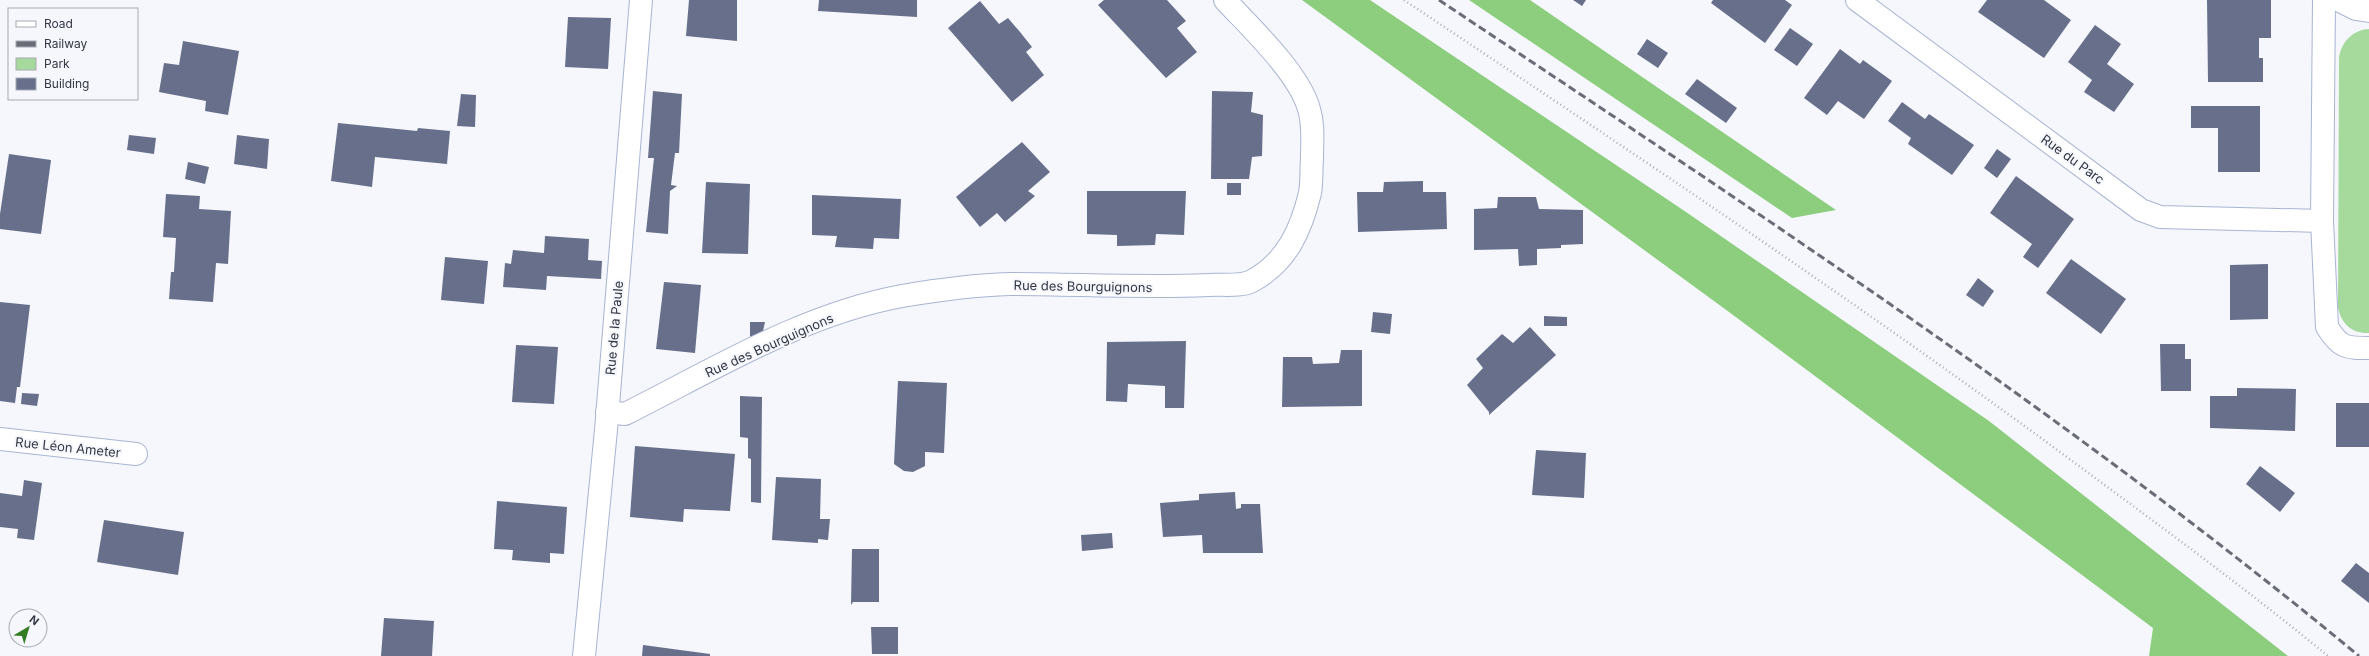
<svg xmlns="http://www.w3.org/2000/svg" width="2369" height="656" viewBox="0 0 2369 656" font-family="Inter,sans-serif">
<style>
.green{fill:#a6d99c}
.forest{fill:#8cce7e}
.building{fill:#676f8b}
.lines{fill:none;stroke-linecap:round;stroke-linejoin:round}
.minor-casing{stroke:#aab4d2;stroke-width:24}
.path{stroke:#abadb6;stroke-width:2.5;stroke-dasharray:1 3;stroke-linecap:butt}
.minor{stroke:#fff;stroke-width:22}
.rail{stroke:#6a6d78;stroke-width:3;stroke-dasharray:8 4;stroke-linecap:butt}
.labels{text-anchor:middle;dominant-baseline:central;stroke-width:4;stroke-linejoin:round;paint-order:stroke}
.street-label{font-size:13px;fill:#333743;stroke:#f5f7fd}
</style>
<rect width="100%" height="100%" fill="#f5f7fd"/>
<path class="green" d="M 2369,29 L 2369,333 C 2352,334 2341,324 2338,307 L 2339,57 C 2342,41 2353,30 2369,29 Z"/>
<g class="forest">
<path d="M 1302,0 L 1370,0 L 1686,212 L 1989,421 L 2288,656 L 2149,656 L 2153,628 L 1729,312 Z"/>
<path d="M 1469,0 L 1530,0 L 1836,210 L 1792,218 Z"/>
</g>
<g class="building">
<path d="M 689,0 L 737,0 L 737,41 L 686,36 Z"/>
<path d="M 819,0 L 917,0 L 917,17 L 818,11 Z"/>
<path d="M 1104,0 L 1167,0 L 1186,21 L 1177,28 L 1197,52 L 1166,78 L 1098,5 Z"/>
<path d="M 1573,0 L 1586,0 L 1582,6 Z"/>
<path d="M 1713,0 L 1785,0 L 1792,5 L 1765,43 L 1711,3 Z"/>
<path d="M 1987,0 L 2044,0 L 2071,20 L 2044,58 L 1978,12 Z"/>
<path d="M 2207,0 L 2271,0 L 2271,38 L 2259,38 L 2259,58 L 2263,58 L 2263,82 L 2208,82 Z"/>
<path d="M 980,1 L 999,24 L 1008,18 L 1020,32 L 1032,47 L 1026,52 L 1044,75 L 1012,102 L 948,28 Z"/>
<path d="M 568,17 L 611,18 L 608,69 L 565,67 Z"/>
<path d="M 2095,25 L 2121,44 L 2107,64 L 2134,84 L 2114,112 L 2084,92 L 2092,80 L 2068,62 Z"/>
<path d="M 1790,28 L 1813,44 L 1797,66 L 1774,50 Z"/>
<path d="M 1647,39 L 1668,53 L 1658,68 L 1637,54 Z"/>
<path d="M 183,41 L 239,51 L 228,115 L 205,111 L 206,101 L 159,92 L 164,63 L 179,65 Z"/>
<path d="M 1840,49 L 1860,64 L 1863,60 L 1892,81 L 1864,119 L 1838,101 L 1827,115 L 1804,98 Z"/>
<path d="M 1697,79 L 1737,108 L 1726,123 L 1685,94 Z"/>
<path d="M 653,91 L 682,94 L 679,153 L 675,153 L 671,185 L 677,186 L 670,191 L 668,234 L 646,232 L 654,158 L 648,158 Z"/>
<path d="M 1212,91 L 1253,92 L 1251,112 L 1263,115 L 1262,156 L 1252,157 L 1249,179 L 1211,179 Z"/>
<path d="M 461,94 L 476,95 L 475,127 L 457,126 Z"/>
<path d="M 1902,102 L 1925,119 L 1929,114 L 1974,145 L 1952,175 L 1908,144 L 1911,138 L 1888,121 Z"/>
<path d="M 2191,106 L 2260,106 L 2260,172 L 2218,172 L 2218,128 L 2191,128 Z"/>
<path d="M 338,123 L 417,131 L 418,128 L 450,131 L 447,164 L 375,157 L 372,187 L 331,181 Z"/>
<path d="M 129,135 L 156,138 L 154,154 L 127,150 Z"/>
<path d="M 237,135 L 269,139 L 267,169 L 234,164 Z"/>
<path d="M 1022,142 L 1050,172 L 1028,191 L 1035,196 L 1005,222 L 997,213 L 980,227 L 956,197 Z"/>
<path d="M 1997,149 L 2011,159 L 1997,178 L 1984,168 Z"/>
<path d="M 9,154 L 51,160 L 41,234 L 0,229 L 0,214 Z"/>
<path d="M 188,162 L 209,167 L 205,184 L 185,179 Z"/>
<path d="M 2016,176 L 2074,219 L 2038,268 L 2023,257 L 2032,244 L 1990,213 Z"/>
<path d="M 1423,181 L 1423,192 L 1446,192 L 1447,229 L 1358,232 L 1357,192 L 1383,192 L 1384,182 Z"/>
<path d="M 706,182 L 750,184 L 748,254 L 702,253 Z"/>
<rect x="1227" y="183" width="14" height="12"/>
<path d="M 1087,191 L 1186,191 L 1184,235 L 1156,234 L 1155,245 L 1117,246 L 1117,235 L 1087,234 Z"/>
<path d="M 166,194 L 200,196 L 199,209 L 231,211 L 228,264 L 216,263 L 213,302 L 169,299 L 171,272 L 174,272 L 176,238 L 163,237 Z"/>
<path d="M 812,195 L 901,199 L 899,239 L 874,238 L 873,249 L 855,248 L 835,247 L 837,236 L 812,235 Z"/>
<path d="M 1498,197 L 1536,197 L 1539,209 L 1583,210 L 1583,244 L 1561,245 L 1561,248 L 1537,249 L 1537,265 L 1519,266 L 1518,249 L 1474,250 L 1474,209 L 1497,208 Z"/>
<path d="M 545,236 L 589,239 L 588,260 L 602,261 L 601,279 L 547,276 L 546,290 L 503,287 L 505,263 L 511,264 L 513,250 L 544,253 Z"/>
<path d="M 445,257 L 488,261 L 484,304 L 441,300 Z"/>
<path d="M 2071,259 L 2126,299 L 2101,334 L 2046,293 Z"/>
<path d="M 2268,264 L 2268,319 L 2230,320 L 2230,265 Z"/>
<path d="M 1978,278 L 1994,291 L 1983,307 L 1966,295 Z"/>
<path d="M 664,282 L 701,285 L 695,353 L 656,349 Z"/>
<path d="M 0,302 L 30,305 L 20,387 L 17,387 L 15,403 L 0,401 Z"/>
<path d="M 1373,312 L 1392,314 L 1390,334 L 1371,332 Z"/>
<path d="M 1544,316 L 1567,317 L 1567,326 L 1544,326 Z"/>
<path d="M 750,322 L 765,322 L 763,331 L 750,337 Z"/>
<path d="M 1530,327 L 1556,355 L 1489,415 L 1489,412 L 1467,385 L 1483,368 L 1476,359 L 1502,334 L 1513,343 Z"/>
<path d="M 1186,341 L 1184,408 L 1165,408 L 1165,386 L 1128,384 L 1127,402 L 1106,401 L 1107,342 Z"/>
<path d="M 2160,344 L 2185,344 L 2185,359 L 2191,359 L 2191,391 L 2161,391 Z"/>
<path d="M 516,345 L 558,347 L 554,404 L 512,402 Z"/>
<path d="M 1341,350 L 1362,350 L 1362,406 L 1282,407 L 1283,357 L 1312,357 L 1313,364 L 1339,363 Z"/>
<path d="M 898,381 L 947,383 L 944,453 L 925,452 L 925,466 L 913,472 L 904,471 L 894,464 Z"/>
<path d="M 2237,388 L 2296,389 L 2295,431 L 2210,428 L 2210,396 L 2237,396 Z"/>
<path d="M 22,393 L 39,394 L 37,406 L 21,404 Z"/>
<path d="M 740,396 L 762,397 L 761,503 L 751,502 L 751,459 L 748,458 L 748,438 L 740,437 Z"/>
<rect x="2336" y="403" width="33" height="44"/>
<path d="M 635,446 L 735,454 L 730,511 L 684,509 L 683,522 L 630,517 Z"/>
<path d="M 1536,450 L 1586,453 L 1584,498 L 1532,495 Z"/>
<path d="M 2260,466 L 2295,493 L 2280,512 L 2246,484 Z"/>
<path d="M 776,477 L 821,479 L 820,519 L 830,519 L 828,540 L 818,539 L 818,543 L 772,540 Z"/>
<path d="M 24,480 L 42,483 L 34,540 L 17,538 L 18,529 L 0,527 L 0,493 L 22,496 Z"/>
<path d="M 1235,492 L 1236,509 L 1241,508 L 1241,504 L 1260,504 L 1263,553 L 1203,553 L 1202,535 L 1163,537 L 1160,503 L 1199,500 L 1199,494 Z"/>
<path d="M 497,501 L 567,507 L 564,554 L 550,553 L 550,563 L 512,560 L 513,550 L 494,549 Z"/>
<path d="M 104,520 L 184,532 L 178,575 L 97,562 Z"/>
<path d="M 1112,533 L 1113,548 L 1082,551 L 1081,535 Z"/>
<path d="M 852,549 L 879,549 L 879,602 L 853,602 L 851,605 Z"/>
<path d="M 2356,563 L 2369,573 L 2369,603 L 2341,581 Z"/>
<path d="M 384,618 L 434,621 L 432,656 L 381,656 Z"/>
<path d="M 871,627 L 898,627 L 898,654 L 872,654 Z"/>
<path d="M 643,645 L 710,654 L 710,656 L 642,656 Z"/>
</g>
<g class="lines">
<defs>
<g id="minor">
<path d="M 1857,0 L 2141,210 L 2160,217 L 2322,221 L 2327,327 C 2340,348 2346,348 2369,348"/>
<path d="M 2338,0 L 2356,9 L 2369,11"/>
<path d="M 2322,221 L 2324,0"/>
<path d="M 607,412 L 625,414 C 713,370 803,314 902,296 C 937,290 975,285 1010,284 C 1076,284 1142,288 1208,285 C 1221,284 1241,287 1252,281 C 1287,262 1301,230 1310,193 C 1312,182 1311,170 1312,159 C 1312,142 1314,125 1309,109 C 1299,73 1251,28 1225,0"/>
<path d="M 0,439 L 136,454"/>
<path d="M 584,656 L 606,430 L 641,0"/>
</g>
</defs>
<use href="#minor" class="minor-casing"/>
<path class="path" d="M 1404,0 C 1639,157 1875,314 2102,483 C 2178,539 2255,596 2328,656"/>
<use href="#minor" class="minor"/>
<path class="rail" d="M 1439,0 C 1752,209 2069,416 2359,656"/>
</g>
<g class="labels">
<g class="street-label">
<text transform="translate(2073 159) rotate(36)">Rue du Parc</text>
<text transform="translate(1083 286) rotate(1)">Rue des Bourguignons</text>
<text transform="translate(614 328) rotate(-85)">Rue de la Paule</text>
<text transform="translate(769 345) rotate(-24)">Rue des Bourguignons</text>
<text transform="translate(68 447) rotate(6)">Rue Léon Ameter</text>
</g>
</g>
<rect x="8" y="8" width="130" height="92" fill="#f5f7fd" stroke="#a7aab3"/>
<rect x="16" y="21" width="20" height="6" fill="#ffffff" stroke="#a7aab3"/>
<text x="44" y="28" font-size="12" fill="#333743">Road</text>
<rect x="16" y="41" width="20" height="6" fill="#6a6d78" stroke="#a7aab3"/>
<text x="44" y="48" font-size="12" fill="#333743">Railway</text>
<rect x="16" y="58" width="20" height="12" fill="#a6d99c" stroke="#a7aab3"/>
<text x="44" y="68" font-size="12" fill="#333743">Park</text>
<rect x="16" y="78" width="20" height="12" fill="#676f8b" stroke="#a7aab3"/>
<text x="44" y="88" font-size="12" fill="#333743">Building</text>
<g transform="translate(28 628) rotate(38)"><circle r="19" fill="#f5f7fd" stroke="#a7aab3"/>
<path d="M0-3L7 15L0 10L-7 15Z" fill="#347d23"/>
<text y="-6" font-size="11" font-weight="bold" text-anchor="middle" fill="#333743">N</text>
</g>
</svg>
